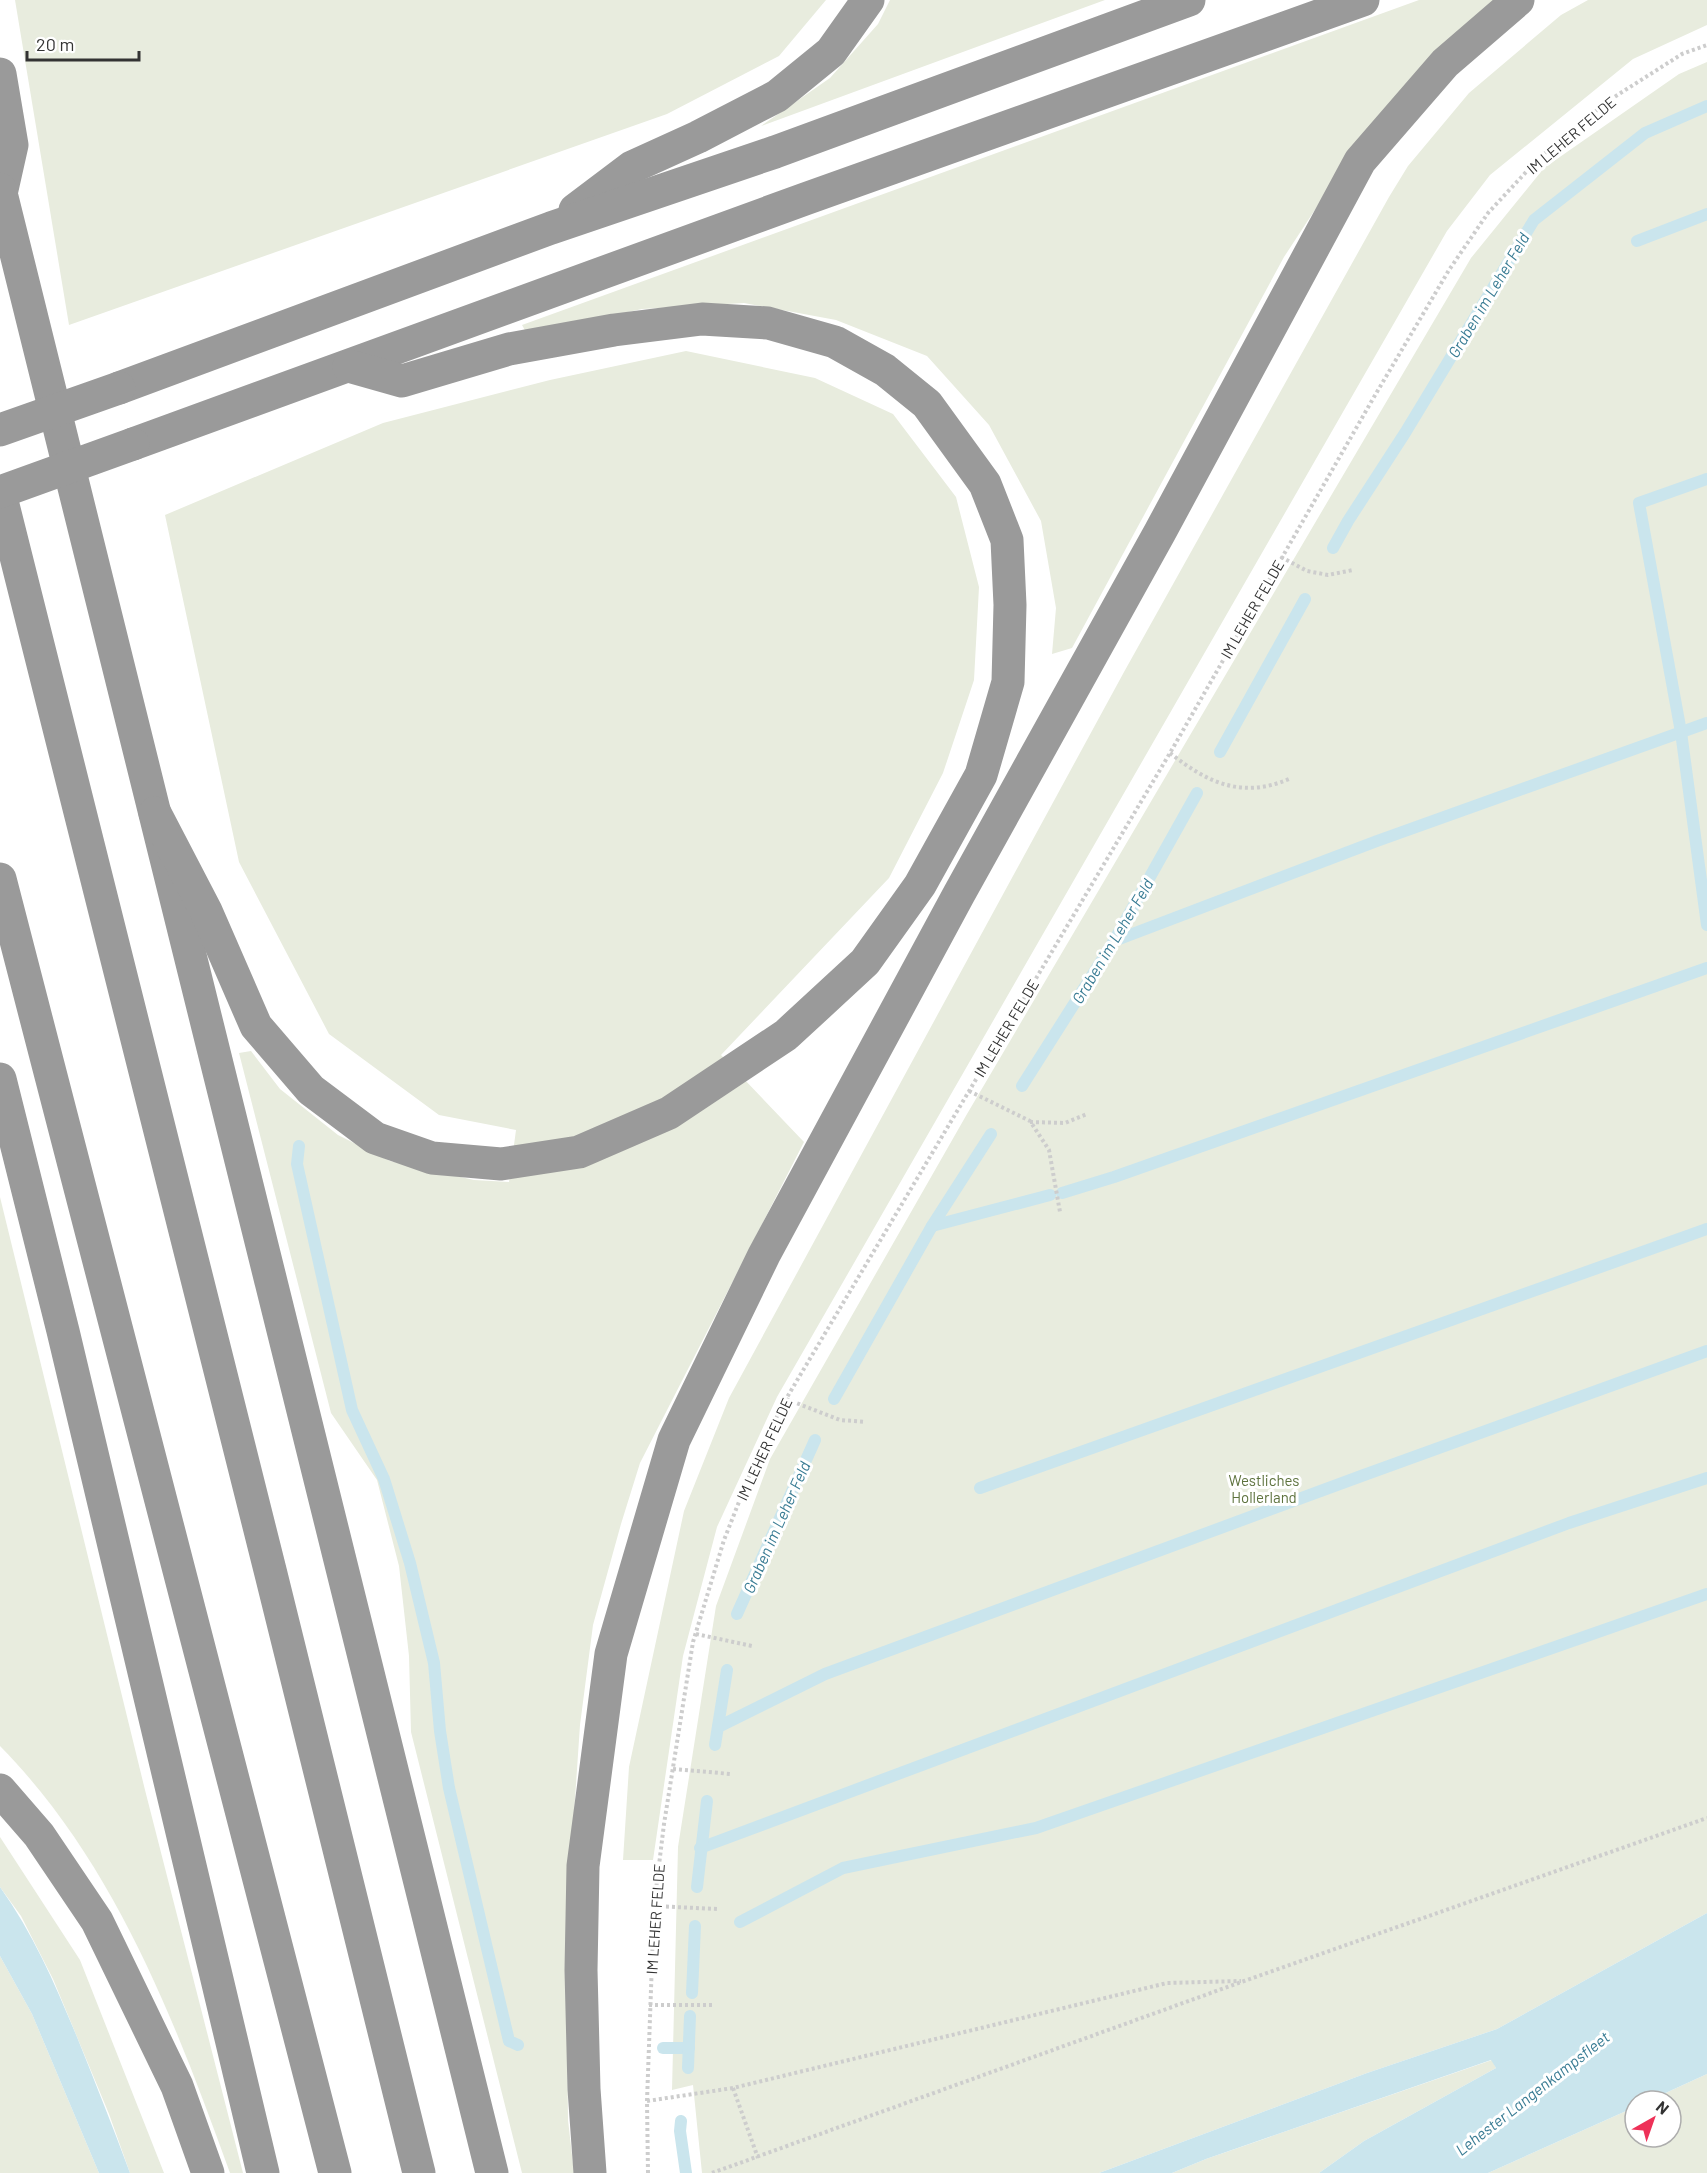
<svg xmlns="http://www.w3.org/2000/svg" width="1707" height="2173" viewBox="0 0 1707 2173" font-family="Barlow,sans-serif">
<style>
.green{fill:#e8ecde}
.water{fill:#cae5ed}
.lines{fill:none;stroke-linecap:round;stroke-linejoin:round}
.stream{stroke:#cae5ed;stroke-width:12}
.path{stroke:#cdcdcd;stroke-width:4;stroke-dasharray:3 3;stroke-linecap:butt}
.highway{stroke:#9a9a9a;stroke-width:33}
.highway-bridge{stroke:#9a9a9a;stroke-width:33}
.labels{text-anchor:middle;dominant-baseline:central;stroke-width:6;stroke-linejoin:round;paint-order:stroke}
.street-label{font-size:15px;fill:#333;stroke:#fff}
.park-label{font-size:15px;fill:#5d723d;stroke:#fff}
.water-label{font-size:16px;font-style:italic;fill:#397c94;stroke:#fff}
</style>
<rect width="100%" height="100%" fill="#fff"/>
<g class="green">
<path d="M 15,0 L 826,0 L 779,56 L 667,114 L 69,325 Z"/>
<path d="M 890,0 L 1105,0 L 761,126 L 830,78 L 878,24 Z"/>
<path d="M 1419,0 L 1499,0 L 1341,170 L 1284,257 L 1072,648 L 1052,654 L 1056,608 L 1041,521 L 989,425 L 927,356 L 836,320 L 744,303 L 642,309 L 527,334 L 522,325 Z"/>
<path d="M 1588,0 L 1707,0 L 1707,25 L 1633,59 L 1490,175 L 1447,231 L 777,1397 L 717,1527 L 683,1656 L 653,1860 L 623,1860 L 629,1767 L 684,1511 L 729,1398 L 1124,672 L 1389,197 L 1408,166 L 1469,93 L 1561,15 Z"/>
<path d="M 1707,62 L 1707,1913 L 1497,2029 L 1367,2073 L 1099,2173 L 702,2173 L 693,2085 L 672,2090 L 678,1847 L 716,1606 L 770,1459 L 967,1114 L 1471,258 L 1544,168 L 1679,74 Z"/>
<path d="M 686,351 L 815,378 L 893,414 L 956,497 L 979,587 L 974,680 L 943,773 L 889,878 L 721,1055 L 804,1142 L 640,1463 L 621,1524 L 593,1625 L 580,1725 L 566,1932 L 568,2120 L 574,2173 L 522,2173 L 411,1732 L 409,1656 L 399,1566 L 377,1480 L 331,1413 L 239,1053 L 251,1051 L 280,1089 L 338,1135 L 390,1161 L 474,1180 L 509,1182 L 516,1130 L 439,1115 L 329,1034 L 239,862 L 165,515 L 383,423 L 550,380 Z"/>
<path d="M 0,1197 L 145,1790 L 243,2173 L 230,2173 C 175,2021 115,1863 0,1746 Z"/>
<path d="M 0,1837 L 80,1960 L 164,2173 L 130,2173 L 109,2114 L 53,1979 L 21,1916 L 0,1887 Z"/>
<path d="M 0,1956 L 32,2014 L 99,2173 L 0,2173 Z"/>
<path d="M 1492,2060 L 1496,2068 L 1364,2141 L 1319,2173 L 1172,2173 L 1206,2159 Z"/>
<path d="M 1707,2074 L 1707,2173 L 1488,2173 L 1635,2107 L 1635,2137 L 1671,2137 L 1671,2101 L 1648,2101 Z"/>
</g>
<g class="water">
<path d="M 0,1887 C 33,1933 55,1984 77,2037 C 95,2082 113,2127 130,2173 L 99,2173 L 32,2014 L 0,1956 Z"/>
<path d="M 1707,1913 L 1707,2074 L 1648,2101 L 1635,2101 L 1635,2107 L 1488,2173 L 1319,2173 L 1364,2141 L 1496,2068 L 1491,2060 L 1206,2159 L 1172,2173 L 1099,2173 L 1367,2073 L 1497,2029 Z"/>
</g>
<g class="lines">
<g class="stream">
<path d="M 1637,241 L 1707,214"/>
<path d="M 1707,479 L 1639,503 L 1681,732 L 1707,925"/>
<path d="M 1333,548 L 1348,521 L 1405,433 L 1534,220 L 1645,133 L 1707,106"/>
<path d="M 1220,752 L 1305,599"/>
<path d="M 1114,941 L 1377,841 L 1707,723"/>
<path d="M 1022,1086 L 1114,941 L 1197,793"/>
<path d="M 299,1146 L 297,1164 L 352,1410 L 384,1479 L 410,1563 L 434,1663 L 440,1731 L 449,1788 L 509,2041 L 518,2045"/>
<path d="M 1062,1193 L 1114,1177 L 1707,968"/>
<path d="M 932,1226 L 1050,1195"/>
<path d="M 834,1399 L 932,1226 L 991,1134"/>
<path d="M 980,1488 L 1707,1229"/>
<path d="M 737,1614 L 815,1440"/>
<path d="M 718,1727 L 825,1674 L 1364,1475 L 1707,1351"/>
<path d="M 715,1745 L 727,1670"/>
<path d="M 700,1848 L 1569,1523 L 1707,1478"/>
<path d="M 697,1887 L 707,1801"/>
<path d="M 740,1922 L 843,1868 L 1036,1828 L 1707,1594"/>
<path d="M 692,1993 L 695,1926"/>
<path d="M 663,2048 L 689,2048"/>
<path d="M 688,2068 L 690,2016"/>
<path d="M 681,2121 L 680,2131 L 686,2173"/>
</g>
<g class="path">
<path d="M 1281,557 L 1307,571 L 1328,575 L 1353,570"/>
<path d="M 1170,753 C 1208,783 1242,799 1289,779"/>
<path d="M 969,1091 L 1030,1121 L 1049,1150 L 1060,1212"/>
<path d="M 1030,1122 L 1065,1123 L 1087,1114"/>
<path d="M 786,1399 L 840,1420 L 866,1422"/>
<path d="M 696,1634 L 752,1646"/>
<path d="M 673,1769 L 731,1774"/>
<path d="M 654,1906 L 717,1909"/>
<path d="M 649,2005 L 712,2005"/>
<path d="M 733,2088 L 758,2158"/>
<path d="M 647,2101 L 733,2088 L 1167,1983 L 1241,1981"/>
<path d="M 648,2173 L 647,2101 L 654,1906 L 664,1824 L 693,1642 L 724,1540 L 759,1451 L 786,1399 L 1170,753 L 1374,397 L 1449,270 L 1488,213 L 1540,157 L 1608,101 L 1682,54 L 1707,45"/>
<path d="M 712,2173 L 1244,1981 L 1707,1818"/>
</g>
<g class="highway">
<path d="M 0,74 L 12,145 L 1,194"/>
<path d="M 0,189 L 492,2173"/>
<path d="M 575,210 L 632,167 L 698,137 L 777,96 L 831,52 L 868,0"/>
<path d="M 119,388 L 551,228 L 775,152 L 1189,0"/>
<path d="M 133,444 L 805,199 L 1363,0"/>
<path d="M 0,493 L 271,1574 L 419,2173"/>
<path d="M 155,813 L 206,911 L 256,1026 L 311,1090 L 375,1138 L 432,1158 L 501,1164 L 579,1152 L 669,1113 L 786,1035 L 865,962 L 920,885 L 981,775 L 1008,682 L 1010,605 L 1007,540 L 985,484 L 927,404 L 885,370 L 835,342 L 768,323 L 702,319 L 614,330 L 509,349 L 402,381 L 349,366"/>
<path d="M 0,879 L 335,2173"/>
<path d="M 0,1079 L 63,1331 L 263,2173"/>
<path d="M 0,1790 L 39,1835 L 97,1921 L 177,2086 L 208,2173"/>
<path d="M 590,2173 L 584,2089 L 581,1970 L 583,1866 L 611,1654 L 674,1440 L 764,1255 L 959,894 L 1160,532 L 1360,161 L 1445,63 L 1518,0"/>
</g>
<g class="highway-bridge">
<path d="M 0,430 L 119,388"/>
<path d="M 0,492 L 133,444"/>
</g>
</g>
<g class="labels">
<g class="street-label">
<text transform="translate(1571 135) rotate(-40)">IM LEHER FELDE</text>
<text transform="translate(1252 609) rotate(-60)">IM LEHER FELDE</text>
<text transform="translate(1006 1028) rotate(-59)">IM LEHER FELDE</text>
<text transform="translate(764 1449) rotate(-65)">IM LEHER FELDE</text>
<text transform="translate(655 1919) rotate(-86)">IM LEHER FELDE</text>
</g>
<g class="park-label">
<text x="1264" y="1480">Westliches<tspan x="1264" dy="17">Hollerland</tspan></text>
</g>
<g class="water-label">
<text transform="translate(1488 295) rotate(-59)">Graben im Leher Feld</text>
<text transform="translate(1112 941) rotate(-59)">Graben im Leher Feld</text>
<text transform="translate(776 1527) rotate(-66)">Graben im Leher Feld</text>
<text transform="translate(1532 2093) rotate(-38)">Lehester Langenkampsfleet</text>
</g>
</g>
<g transform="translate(1653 2119) rotate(40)"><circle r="28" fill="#ffffff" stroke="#adadad" stroke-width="1.5"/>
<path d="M0-4.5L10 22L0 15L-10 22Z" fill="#ee3158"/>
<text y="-9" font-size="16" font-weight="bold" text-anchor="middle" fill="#333333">N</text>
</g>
<path d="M27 51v9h112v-9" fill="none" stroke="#333333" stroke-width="3"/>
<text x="36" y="51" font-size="18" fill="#333333" stroke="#ffffff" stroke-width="4.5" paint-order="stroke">20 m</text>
</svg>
